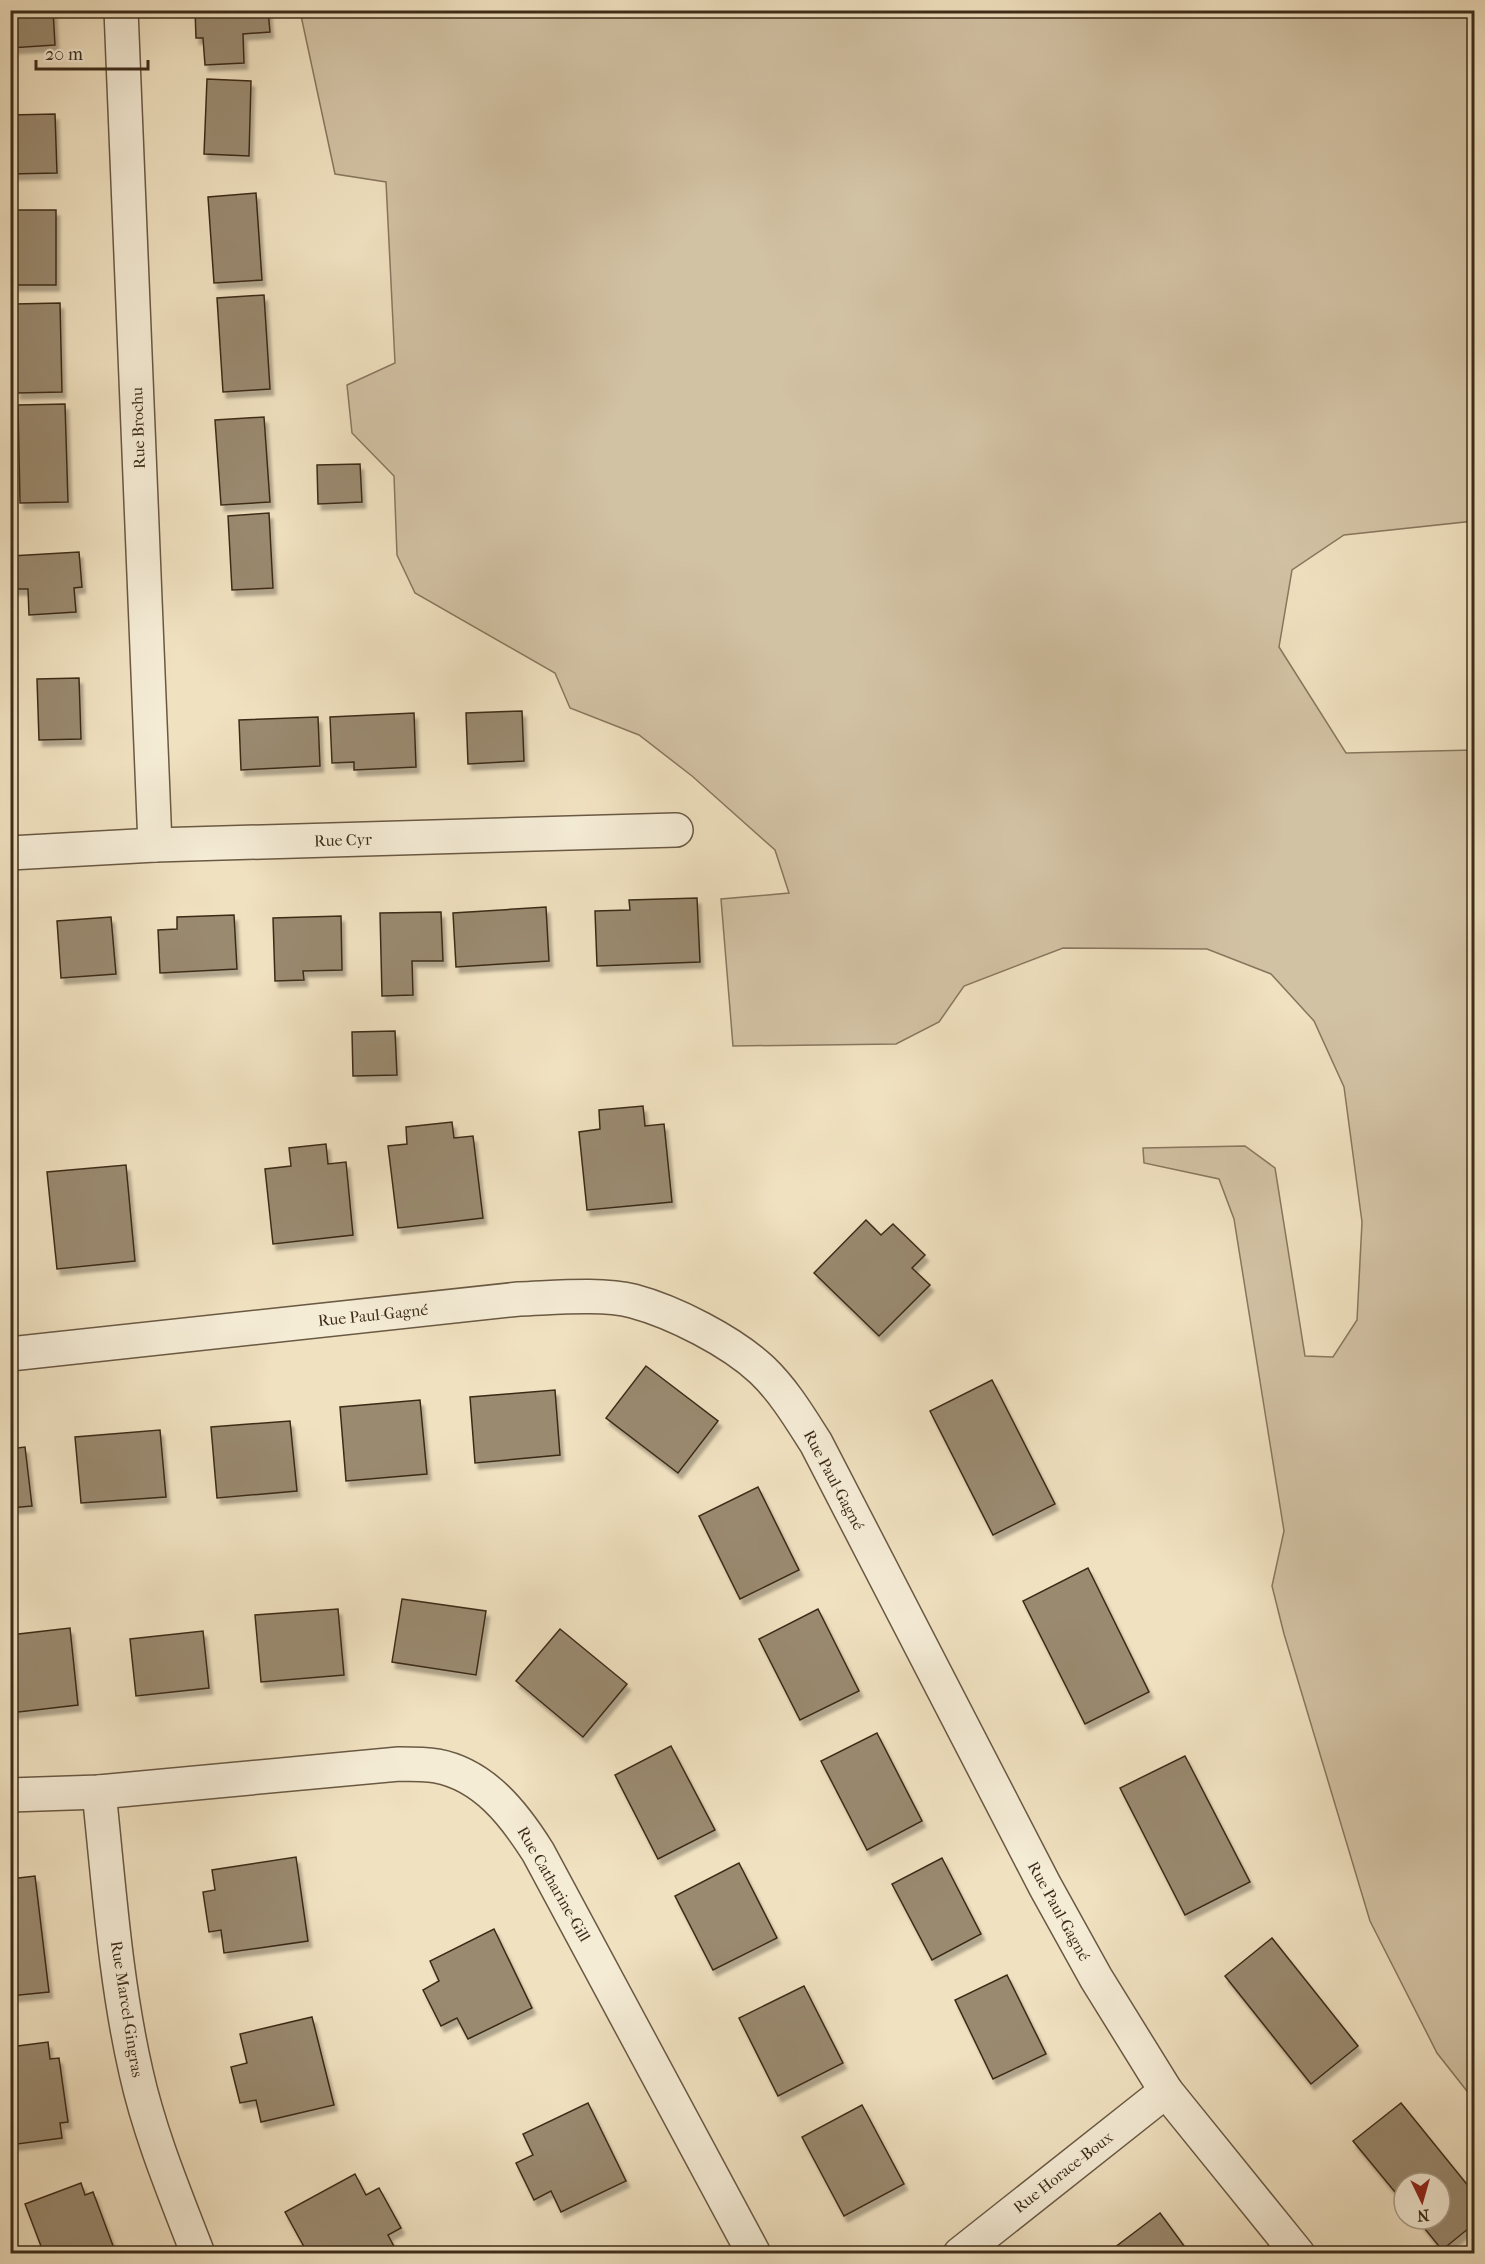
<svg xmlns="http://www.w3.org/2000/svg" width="1485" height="2264" viewBox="0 0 1485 2264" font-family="'IM FELL French Canon',serif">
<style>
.green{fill:#d2c2a4;stroke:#88775e;stroke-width:1.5}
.building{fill:#9a8a70;stroke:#3d2c19;stroke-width:1.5;filter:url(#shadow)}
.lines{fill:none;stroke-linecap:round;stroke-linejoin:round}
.street-casing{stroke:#6a5943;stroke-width:36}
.street{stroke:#f5ecd6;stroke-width:33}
.labels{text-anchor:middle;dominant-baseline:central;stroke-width:5;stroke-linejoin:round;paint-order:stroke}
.street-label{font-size:16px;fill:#3d2c19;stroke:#f5ecd6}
</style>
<defs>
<filter id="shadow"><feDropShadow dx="3.5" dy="6" stdDeviation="1.5" flood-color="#0004"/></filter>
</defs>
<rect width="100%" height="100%" fill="#f0e1c0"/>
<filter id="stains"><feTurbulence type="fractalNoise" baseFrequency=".00333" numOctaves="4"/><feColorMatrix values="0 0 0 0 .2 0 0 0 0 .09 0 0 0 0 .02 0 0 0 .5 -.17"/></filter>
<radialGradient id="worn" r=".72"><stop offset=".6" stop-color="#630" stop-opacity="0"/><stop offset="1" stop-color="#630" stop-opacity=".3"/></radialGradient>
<path class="green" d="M 300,11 L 1474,11 L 1474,521 L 1344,535 L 1292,570 L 1279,647 L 1346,753 L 1474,750 L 1474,2100 L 1437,2053 L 1370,1921 L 1284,1634 L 1272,1586 L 1284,1531 L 1234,1219 L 1219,1179 L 1144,1163 L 1143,1148 L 1245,1146 L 1275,1168 L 1305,1356 L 1333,1357 L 1357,1320 L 1362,1222 L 1344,1087 L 1314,1021 L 1271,974 L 1207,949 L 1063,948 L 964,986 L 939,1022 L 896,1044 L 733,1046 L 721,899 L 789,893 L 775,850 L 692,776 L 639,735 L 570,708 L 555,673 L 415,593 L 397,555 L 394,476 L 352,433 L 347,385 L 395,363 L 386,182 L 335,174 Z"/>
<g class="building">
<path d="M 10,10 L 53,10 L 55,45 L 10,48 Z"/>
<path d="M 195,10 L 268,10 L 270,32 L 243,34 L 244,63 L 205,65 L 203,38 L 196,38 Z"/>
<path d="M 207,79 L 251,81 L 249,156 L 204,154 Z"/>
<path d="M 55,114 L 57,173 L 11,174 L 10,115 Z"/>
<path d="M 256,193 L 262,280 L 214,283 L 208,197 Z"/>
<rect x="13" y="210" width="43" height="75"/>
<path d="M 264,295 L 270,389 L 223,392 L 217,298 Z"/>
<path d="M 60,303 L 62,392 L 17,393 L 15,304 Z"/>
<path d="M 65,404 L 68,502 L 20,503 L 18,405 Z"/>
<path d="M 264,417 L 270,502 L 221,505 L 215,420 Z"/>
<path d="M 360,464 L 362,502 L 318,504 L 317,465 Z"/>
<path d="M 269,513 L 273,588 L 232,590 L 228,516 Z"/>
<path d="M 79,552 L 82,587 L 74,588 L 76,612 L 29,615 L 28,589 L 13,589 L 11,556 Z"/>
<path d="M 79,678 L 81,739 L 39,740 L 37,679 Z"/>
<path d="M 522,711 L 524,761 L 468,764 L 466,713 Z"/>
<path d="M 414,713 L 416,767 L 354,770 L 354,762 L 332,763 L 330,717 Z"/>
<path d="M 318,717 L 320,766 L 241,770 L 239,720 Z"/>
<path d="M 697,898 L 700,962 L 597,966 L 595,911 L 630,910 L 629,900 Z"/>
<path d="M 546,907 L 549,961 L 456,967 L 453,913 Z"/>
<path d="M 441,912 L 443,961 L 412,961 L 413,995 L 382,996 L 380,913 Z"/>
<path d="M 234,915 L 237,969 L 160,973 L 158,930 L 177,929 L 177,917 Z"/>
<path d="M 341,916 L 342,970 L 303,971 L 304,980 L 275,981 L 273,918 Z"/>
<path d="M 111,917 L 116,974 L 61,978 L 57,921 Z"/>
<path d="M 395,1031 L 397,1075 L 353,1076 L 352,1032 Z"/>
<path d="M 643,1106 L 645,1126 L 664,1124 L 672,1202 L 587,1210 L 579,1132 L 600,1129 L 599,1110 Z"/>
<path d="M 452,1122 L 454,1138 L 473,1136 L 483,1218 L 398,1228 L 388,1146 L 407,1144 L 406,1127 Z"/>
<path d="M 326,1144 L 328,1164 L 346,1162 L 353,1235 L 273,1244 L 265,1169 L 291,1166 L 289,1148 Z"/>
<path d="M 126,1165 L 135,1261 L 57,1269 L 47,1172 Z"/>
<path d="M 866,1220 L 881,1235 L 893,1224 L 925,1255 L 912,1268 L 930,1285 L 879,1336 L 814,1273 Z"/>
<path d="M 646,1366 L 718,1421 L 678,1473 L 606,1418 Z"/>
<path d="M 992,1380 L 1055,1504 L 993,1535 L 930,1411 Z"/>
<path d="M 555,1390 L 560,1455 L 475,1463 L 470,1397 Z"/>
<path d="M 420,1400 L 427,1474 L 346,1481 L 340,1407 Z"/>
<path d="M 290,1421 L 297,1491 L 217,1498 L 211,1427 Z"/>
<path d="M 160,1430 L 166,1497 L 81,1503 L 75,1437 Z"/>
<path d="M 25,1447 L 32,1506 L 10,1508 L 10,1449 Z"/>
<path d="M 758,1487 L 799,1570 L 740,1599 L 699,1516 Z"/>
<path d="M 1088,1568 L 1149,1692 L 1085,1724 L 1023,1601 Z"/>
<path d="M 402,1599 L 486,1611 L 476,1675 L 392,1662 Z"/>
<path d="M 338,1609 L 344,1675 L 261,1682 L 255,1615 Z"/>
<path d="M 818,1609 L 859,1691 L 800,1720 L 759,1639 Z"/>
<path d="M 70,1628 L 78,1705 L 10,1713 L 10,1635 Z"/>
<path d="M 560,1629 L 627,1684 L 583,1737 L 516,1681 Z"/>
<path d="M 203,1631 L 209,1688 L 136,1696 L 130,1639 Z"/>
<path d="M 877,1733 L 922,1821 L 867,1850 L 821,1761 Z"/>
<path d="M 671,1746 L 715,1830 L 658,1859 L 615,1775 Z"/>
<path d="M 1185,1756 L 1250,1882 L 1185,1915 L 1120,1788 Z"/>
<path d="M 296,1857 L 308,1941 L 224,1953 L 221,1930 L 209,1932 L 203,1892 L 215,1890 L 212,1870 Z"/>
<path d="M 942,1858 L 981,1934 L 932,1960 L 892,1884 Z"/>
<path d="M 739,1863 L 777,1938 L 713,1970 L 675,1896 Z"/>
<path d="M 35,1876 L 49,1992 L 10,1996 L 10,1879 Z"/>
<path d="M 494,1929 L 532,2008 L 468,2039 L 457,2018 L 441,2026 L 423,1990 L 439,1981 L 430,1961 Z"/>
<path d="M 1272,1938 L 1358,2046 L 1311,2084 L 1225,1976 Z"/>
<path d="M 1007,1975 L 1046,2054 L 993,2079 L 955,2000 Z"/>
<path d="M 804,1986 L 843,2063 L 778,2096 L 739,2018 Z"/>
<path d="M 312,2017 L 334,2105 L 261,2122 L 256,2100 L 240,2103 L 231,2067 L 247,2063 L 240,2034 Z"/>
<path d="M 48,2042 L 50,2059 L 59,2058 L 68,2122 L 60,2123 L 62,2138 L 10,2145 L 10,2047 Z"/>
<path d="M 588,2103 L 626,2181 L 561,2212 L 551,2191 L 534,2200 L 516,2163 L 533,2155 L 523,2134 Z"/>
<path d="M 1401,2103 L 1474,2193 L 1474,2224 L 1442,2250 L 1417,2219 L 1440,2219 L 1440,2183 L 1404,2183 L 1404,2203 L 1353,2141 Z"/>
<path d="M 862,2105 L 904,2184 L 844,2216 L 802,2137 Z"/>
<path d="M 355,2174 L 366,2195 L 379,2188 L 401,2228 L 388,2235 L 397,2252 L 308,2254 L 285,2212 Z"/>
<path d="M 81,2183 L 85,2195 L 93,2192 L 115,2251 L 108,2254 L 44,2254 L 25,2204 Z"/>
<path d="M 1160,2213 L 1190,2254 L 1106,2254 Z"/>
</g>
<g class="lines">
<defs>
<g id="street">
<path d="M 121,10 L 155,845"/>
<path d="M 10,853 L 155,845 L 676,830"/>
<path d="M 10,1354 L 519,1299 C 552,1298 602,1293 633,1301 C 674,1312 731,1341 762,1370 C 784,1391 800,1418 816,1443 L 1045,1886 L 1096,1978 L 1166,2091 L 1298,2254"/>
<path d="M 99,1792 C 109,1885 115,1980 136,2072 C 150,2135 175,2194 198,2254"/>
<path d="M 10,1795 L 99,1792 L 399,1764 C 412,1764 425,1764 437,1766 C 484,1775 514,1814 538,1852 L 754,2254"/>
<path d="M 960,2254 L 1166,2091"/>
</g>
</defs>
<use href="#street" class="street-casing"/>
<use href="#street" class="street"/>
</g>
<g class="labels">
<g class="street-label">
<text transform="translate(138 428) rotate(-92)">Rue Brochu</text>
<text transform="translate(343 840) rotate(-2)">Rue Cyr</text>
<text transform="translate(373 1315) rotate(-6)">Rue Paul-Gagné</text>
<text transform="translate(834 1480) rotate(62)">Rue Paul-Gagné</text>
<text transform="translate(554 1884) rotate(60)">Rue Catharine-Gill</text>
<text transform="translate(1059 1911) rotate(61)">Rue Paul-Gagné</text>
<text transform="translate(127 2009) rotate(81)">Rue Marcel-Gingras</text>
<text transform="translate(1063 2172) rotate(-38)">Rue Horace-Boux</text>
</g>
</g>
<rect width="1485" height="2264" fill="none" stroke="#f0e1c0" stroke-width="36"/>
<rect x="12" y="12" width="1461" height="2240" fill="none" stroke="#3d2c19" stroke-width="3"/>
<rect x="18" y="18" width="1449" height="2228" fill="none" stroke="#3d2c19" stroke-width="1.5"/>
<g transform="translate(1422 2201) rotate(175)"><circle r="28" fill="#f5ecd6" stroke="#ab9f8a" stroke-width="1.5"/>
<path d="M0-4.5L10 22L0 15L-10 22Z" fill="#8f2418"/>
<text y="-9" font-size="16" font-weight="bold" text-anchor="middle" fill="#3d2c19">N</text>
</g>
<path d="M36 60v9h112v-9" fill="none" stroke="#3d2c19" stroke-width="3"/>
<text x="45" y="60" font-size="18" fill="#3d2c19" stroke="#f5ecd6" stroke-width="4.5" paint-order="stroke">20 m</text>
<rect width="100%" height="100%" filter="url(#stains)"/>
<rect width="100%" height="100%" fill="url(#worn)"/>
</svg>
